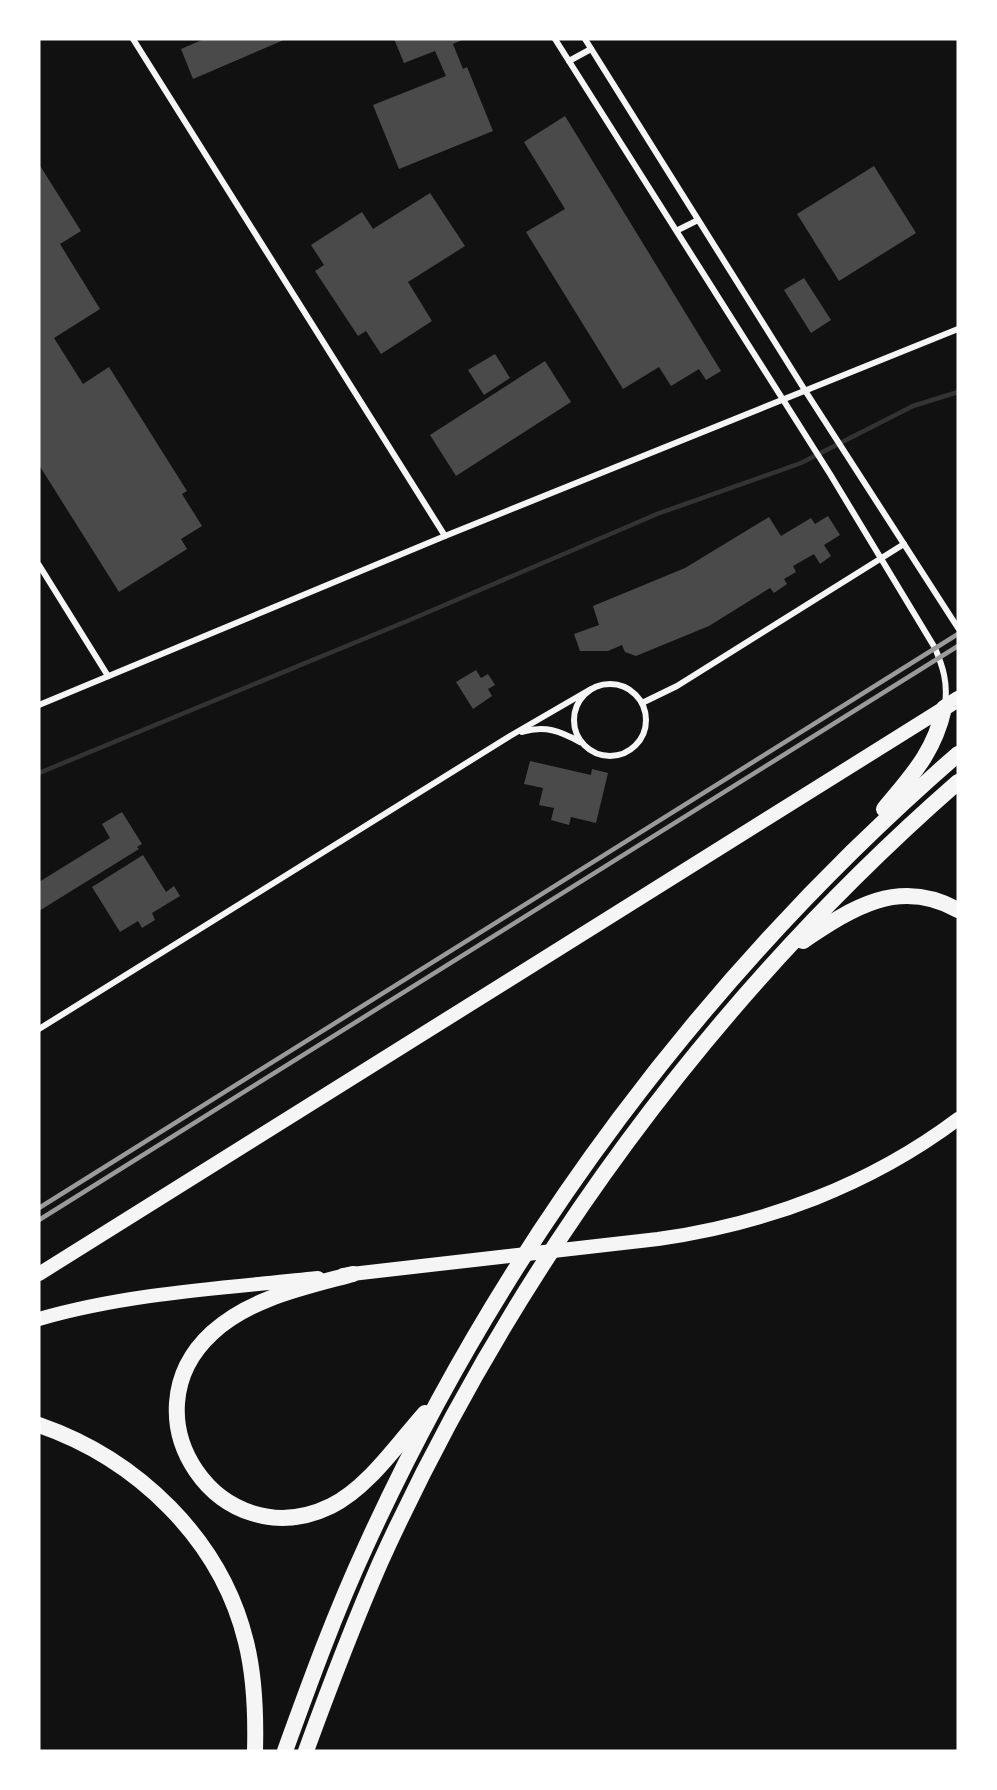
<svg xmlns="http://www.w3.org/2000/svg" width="997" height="1790" viewBox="0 0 997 1790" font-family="'PT Sans',sans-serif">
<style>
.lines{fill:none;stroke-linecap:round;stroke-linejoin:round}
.stream{stroke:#333;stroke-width:4.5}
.building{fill:#4a4a4a}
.minor{stroke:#f5f5f5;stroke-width:6}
.primary{stroke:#f5f5f5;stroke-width:14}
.motorway{stroke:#f5f5f5;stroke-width:16}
.rail{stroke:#9a9a9a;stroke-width:4.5}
</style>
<rect width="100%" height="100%" fill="#111"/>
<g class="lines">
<path class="stream" d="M 39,773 L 412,619 L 657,514 L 801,463 L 913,406 L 958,392"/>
</g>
<g class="building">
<path d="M 204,39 L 286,39 L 193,79 L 181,49 Z"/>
<path d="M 394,39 L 464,39 L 453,44 L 463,69 L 467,67 L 493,131 L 399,169 L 373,105 L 446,76 L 435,51 L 404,63 Z"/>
<path d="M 565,116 L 721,371 L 706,380 L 699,369 L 671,386 L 659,367 L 623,389 L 526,232 L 565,209 L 524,142 Z"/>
<path d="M 39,164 L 81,231 L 60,244 L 100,309 L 54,338 L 83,384 L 109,367 L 187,491 L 182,494 L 202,526 L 181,539 L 187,549 L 119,592 L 39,465 Z"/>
<path d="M 874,166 L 916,233 L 839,281 L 797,214 Z"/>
<path d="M 430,193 L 465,246 L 408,282 L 432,321 L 381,354 L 366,331 L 358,336 L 315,271 L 324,265 L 311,245 L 362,212 L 373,229 Z"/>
<path d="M 804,278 L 831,320 L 811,333 L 784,290 Z"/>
<path d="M 495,354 L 510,378 L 484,395 L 468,370 Z"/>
<path d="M 545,361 L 571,402 L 456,476 L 430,435 Z"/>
<path d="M 828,516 L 840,535 L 824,545 L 831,556 L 820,564 L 814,554 L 793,566 L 796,572 L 784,579 L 787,584 L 774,593 L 770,588 L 709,626 L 636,656 L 625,652 L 622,645 L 608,651 L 580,651 L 574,634 L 599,625 L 593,606 L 685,568 L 769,517 L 781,536 L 811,518 L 815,524 Z"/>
<path d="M 476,670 L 481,678 L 488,674 L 495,685 L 488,689 L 492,696 L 473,709 L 456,682 Z"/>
<path d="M 530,761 L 591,775 L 592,769 L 608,773 L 596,823 L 571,817 L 569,825 L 551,820 L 554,808 L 539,805 L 543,788 L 524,784 Z"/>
<path d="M 122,812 L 142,844 L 137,847 L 139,849 L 39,911 L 39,882 L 110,838 L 102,824 Z"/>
<path d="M 143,855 L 166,892 L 174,886 L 180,896 L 152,913 L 155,920 L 142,928 L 138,921 L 120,932 L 92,887 Z"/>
</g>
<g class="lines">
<g class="minor">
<path d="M 133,39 L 445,536"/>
<path d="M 555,39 L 830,474 L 935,648 C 943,667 948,683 945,704"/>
<path d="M 585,39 L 806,392 L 958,628"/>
<path d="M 569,61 L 591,49"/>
<path d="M 678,230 L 698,220"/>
<path d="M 39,565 L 108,676"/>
<circle cx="610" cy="720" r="36"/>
<path d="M 642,703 L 677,686 L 904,544"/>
<path d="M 39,705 L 445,536 L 958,329"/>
<path d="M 522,732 C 545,725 560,731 580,742"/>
<path d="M 39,1029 L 510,736 L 591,689"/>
</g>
<g class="primary">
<path d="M 39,1274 L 944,708"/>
<path d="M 343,1275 L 658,1239 C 766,1224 870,1185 958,1119"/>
<path d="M 39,1319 C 129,1293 225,1288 318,1278"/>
</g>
<g class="motorway">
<path d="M 884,809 C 912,775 934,753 944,708 L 958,699"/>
<path d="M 803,941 C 852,908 899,877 958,910"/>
<path d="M 353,1274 C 305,1287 250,1298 212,1333 C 122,1416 220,1560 331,1506 C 368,1488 398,1443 425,1413"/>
<path d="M 39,1425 C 137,1459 221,1539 246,1642 C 255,1678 256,1714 255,1751"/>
<path d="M 285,1751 C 310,1682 335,1613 366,1546 C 504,1243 706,973 958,754"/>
<path d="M 306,1751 C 329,1688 353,1625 380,1563 C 515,1266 712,997 958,782"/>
</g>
<g class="rail">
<path d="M 39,1208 L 958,634"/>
<path d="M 39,1220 L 958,646"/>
</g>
</g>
<rect width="997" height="1790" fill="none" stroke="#ffffff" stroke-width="81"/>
</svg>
